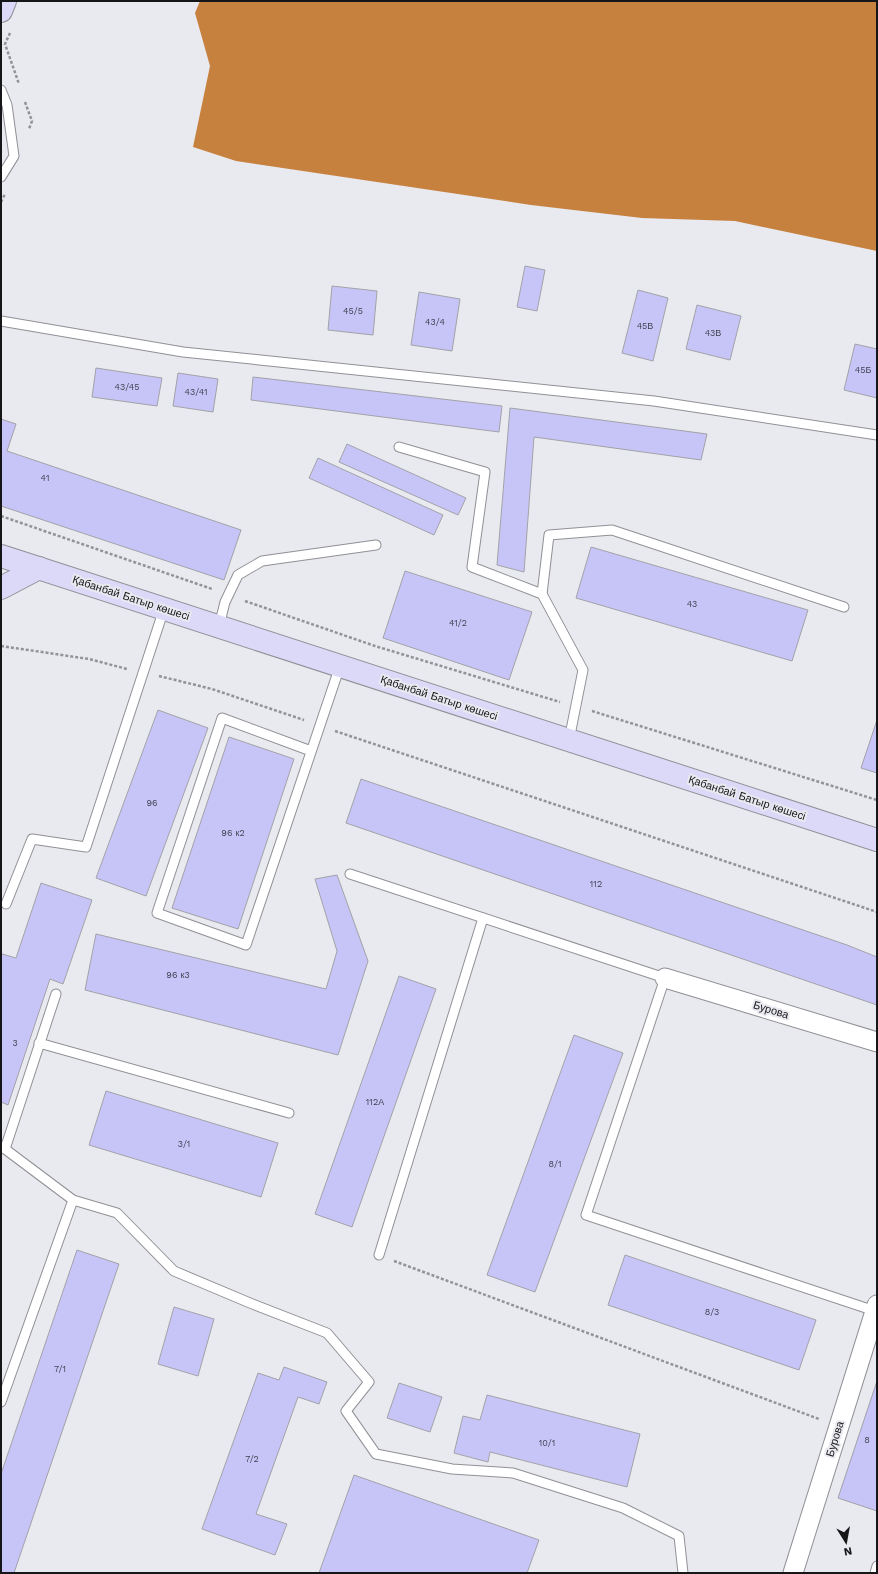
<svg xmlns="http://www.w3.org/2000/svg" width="878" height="1574" viewBox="0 0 878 1574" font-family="'Work Sans',sans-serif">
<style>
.water{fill:#c7813e}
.building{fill:#c7c5f8;stroke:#a2a2a8}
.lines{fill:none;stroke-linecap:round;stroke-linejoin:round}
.service-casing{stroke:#909096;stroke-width:11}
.minor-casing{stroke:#909096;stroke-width:21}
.secondary-casing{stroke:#909096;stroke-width:24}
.path{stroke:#929297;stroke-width:2.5;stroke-dasharray:3 2;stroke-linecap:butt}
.service{stroke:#fff;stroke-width:9}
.minor{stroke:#fff;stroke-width:19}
.secondary{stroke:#dcd8f8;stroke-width:22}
.labels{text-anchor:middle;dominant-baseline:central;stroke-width:4;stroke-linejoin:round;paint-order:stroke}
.number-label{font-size:9px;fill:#424251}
.street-label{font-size:11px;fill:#161619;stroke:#e9e9f0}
</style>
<rect width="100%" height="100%" fill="#e9e9f0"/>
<path class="water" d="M 200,1 L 877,1 L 877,251 L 735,221 L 642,218 L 531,205 L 236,161 L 193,147 L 210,66 L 195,13 Z"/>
<g class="building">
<path d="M 525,266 L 545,270 L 537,311 L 517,307 Z"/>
<path d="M 332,286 L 377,291 L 373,335 L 328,330 Z"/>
<path d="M 638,290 L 668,298 L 653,361 L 622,353 Z"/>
<path d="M 419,292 L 460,299 L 452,351 L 411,345 Z"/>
<path d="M 697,305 L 741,316 L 730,360 L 686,349 Z"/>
<path d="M 855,344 L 877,349 L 877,398 L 844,390 Z"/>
<path d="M 96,368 L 162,378 L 157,406 L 92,397 Z"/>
<path d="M 178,373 L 218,379 L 213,412 L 173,406 Z"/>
<path d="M 253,377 L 502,406 L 499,432 L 251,400 Z"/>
<path d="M 510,408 L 707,434 L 701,460 L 534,437 L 524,572 L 497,565 Z"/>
<path d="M 1,419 L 16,424 L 7,451 L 241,530 L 224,580 L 1,506 Z"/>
<path d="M 347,444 L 466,498 L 458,515 L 339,462 Z"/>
<path d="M 318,458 L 443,515 L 434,535 L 309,478 Z"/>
<path d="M 591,547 L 808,610 L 792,661 L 576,598 Z"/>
<path d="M 405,571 L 532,612 L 509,680 L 383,638 Z"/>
<path d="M 158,710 L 208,728 L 146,896 L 96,878 Z"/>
<path d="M 877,720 L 877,773 L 861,768 Z"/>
<path d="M 229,737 L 294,759 L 238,929 L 172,908 Z"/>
<path d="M 361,779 L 847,945 L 877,957 L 877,1005 L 346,823 Z"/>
<path d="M 337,875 L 368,961 L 338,1055 L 85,990 L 96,934 L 326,989 L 337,951 L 315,879 Z"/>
<path d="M 41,883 L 92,900 L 63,984 L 50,979 L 8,1105 L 1,1102 L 1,956 L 2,954 L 16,958 Z"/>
<path d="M 399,976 L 436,989 L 352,1227 L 315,1214 Z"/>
<path d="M 574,1035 L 623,1053 L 535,1292 L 487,1275 Z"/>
<path d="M 106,1091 L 278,1143 L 261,1197 L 89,1145 Z"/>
<path d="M 77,1250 L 119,1264 L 14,1573 L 1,1573 L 1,1474 Z"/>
<path d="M 625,1255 L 816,1320 L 799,1370 L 608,1305 Z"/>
<path d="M 174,1307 L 214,1319 L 198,1376 L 158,1364 Z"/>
<path d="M 284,1367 L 327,1382 L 319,1404 L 298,1397 L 256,1514 L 287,1524 L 275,1555 L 202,1529 L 258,1373 L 279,1380 Z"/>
<path d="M 877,1381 L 877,1511 L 838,1498 Z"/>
<path d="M 399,1383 L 442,1397 L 430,1432 L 387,1418 Z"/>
<path d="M 487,1395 L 640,1434 L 627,1487 L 490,1452 L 488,1462 L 454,1453 L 463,1416 L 480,1420 Z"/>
<path d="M 354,1475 L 539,1540 L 527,1573 L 319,1573 Z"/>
</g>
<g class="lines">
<defs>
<g id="service">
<path d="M 1,90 L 7,105 L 14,156 L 1,177"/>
<path d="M 1,321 L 183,352 L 654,401 L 877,435"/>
<path d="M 399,447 L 485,472 L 472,567 L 542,594"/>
<path d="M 219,626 L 225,602 L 238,575 L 262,561 L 376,545"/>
<path d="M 569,740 L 583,670 L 542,594 L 549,535 L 612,530 L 844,607"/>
<path d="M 311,751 L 222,718 L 157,913 L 246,945 L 340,666"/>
<path d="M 350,874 L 665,978 L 586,1215 L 875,1311"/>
<path d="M 6,904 L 32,839 L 86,847 L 164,609"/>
<path d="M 39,1043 L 289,1113"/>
<path d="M 1,1146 L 73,1200 L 117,1213 L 174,1271 L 250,1303 L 327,1333 L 369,1382 L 346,1411 L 376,1454 L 452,1469 L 513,1473 L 623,1508 L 679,1536 L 683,1573"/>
<path d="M 5,1149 L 56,994"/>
<path d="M 379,1255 L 483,918"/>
<path d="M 1,1402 L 73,1200"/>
<path d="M 875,1573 L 877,1566"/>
</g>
<g id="minor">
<path d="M 665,978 L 877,1042"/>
<path d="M 793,1573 L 877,1305"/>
</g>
<g id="secondary">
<path d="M 1,11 L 5,1"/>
<path d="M 1,556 L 877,840"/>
<path d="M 1,588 L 39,568"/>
</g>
</defs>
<use href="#service" class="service-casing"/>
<use href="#minor" class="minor-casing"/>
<use href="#secondary" class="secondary-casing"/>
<g class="path">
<path d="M 10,33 L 5,44 L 19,84"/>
<path d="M 25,102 L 32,121 L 29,129"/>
<path d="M 1,202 L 5,194"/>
<path d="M 1,516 L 212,589"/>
<path d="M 245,601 L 375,646 L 560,702"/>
<path d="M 1,646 L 89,659 L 127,669"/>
<path d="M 159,676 L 212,689 L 304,720"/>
<path d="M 592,711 L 877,800"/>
<path d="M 335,731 L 877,912"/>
<path d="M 394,1261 L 819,1419"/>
</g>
<use href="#service" class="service"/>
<use href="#minor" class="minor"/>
<use href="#secondary" class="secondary"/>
</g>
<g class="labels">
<g class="number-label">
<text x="353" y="311">45/5</text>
<text x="435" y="322">43/4</text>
<text x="645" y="326">45В</text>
<text x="713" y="333">43В</text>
<text x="863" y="370">45Б</text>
<text x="127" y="387">43/45</text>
<text x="196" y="392">43/41</text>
<text x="45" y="478">41</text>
<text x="692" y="604">43</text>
<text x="458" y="623">41/2</text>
<text x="152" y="803">96</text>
<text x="233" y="833">96 к2</text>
<text x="596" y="884">112</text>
<text x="178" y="975">96 к3</text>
<text x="15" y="1043">3</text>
<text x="375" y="1102">112А</text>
<text x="184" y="1144">3/1</text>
<text x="555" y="1164">8/1</text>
<text x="712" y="1312">8/3</text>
<text x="60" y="1369">7/1</text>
<text x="867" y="1440">8</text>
<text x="547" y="1443">10/1</text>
<text x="252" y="1459">7/2</text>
</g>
<g class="street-label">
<text transform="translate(131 598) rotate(18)">Қабанбай Батыр көшесі</text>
<text transform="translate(439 698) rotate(18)">Қабанбай Батыр көшесі</text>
<text transform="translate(747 798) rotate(18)">Қабанбай Батыр көшесі</text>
<text transform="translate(771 1010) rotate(17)">Бурова</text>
<text transform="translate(835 1439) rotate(-73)">Бурова</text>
</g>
</g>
<rect width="878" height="1574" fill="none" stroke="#161619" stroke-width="4"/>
<g transform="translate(846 1542) rotate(169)" stroke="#e9e9f0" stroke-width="3" paint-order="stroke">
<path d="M0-3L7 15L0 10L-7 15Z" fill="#161619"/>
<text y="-6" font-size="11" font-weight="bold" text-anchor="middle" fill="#161619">N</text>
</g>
</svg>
